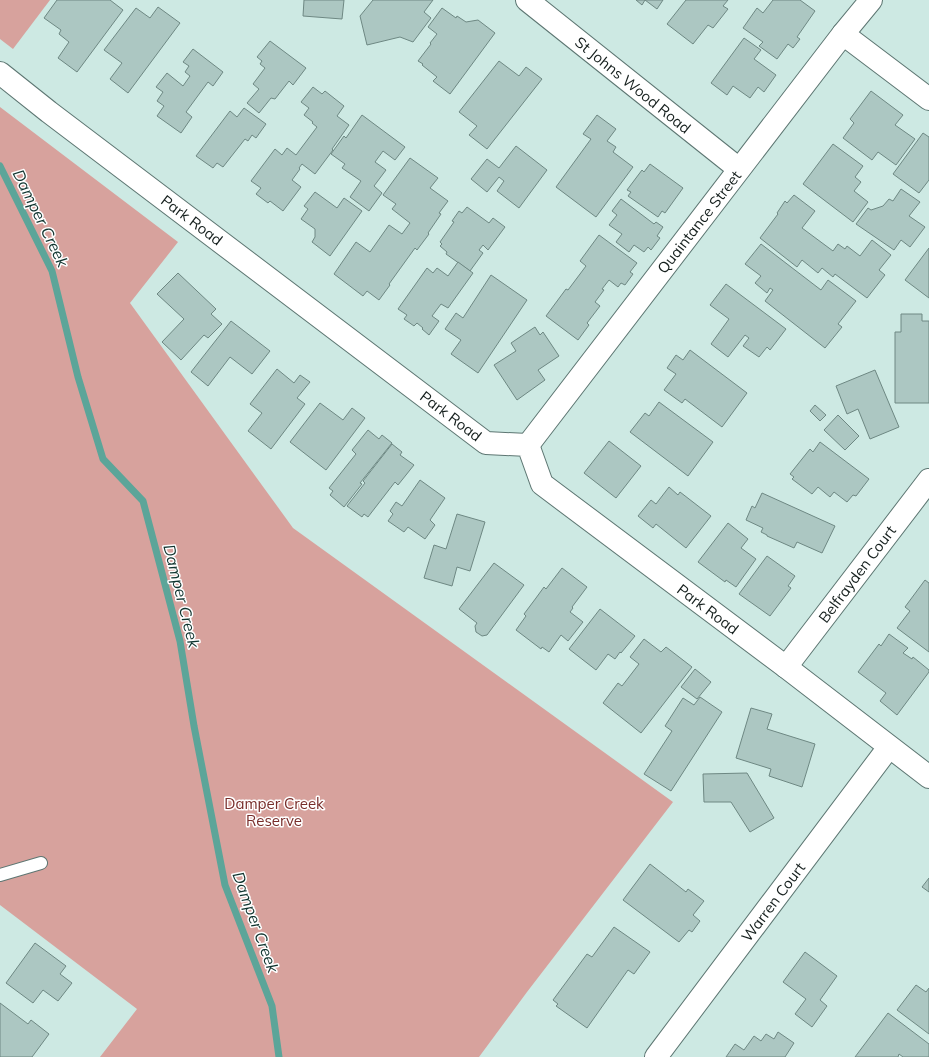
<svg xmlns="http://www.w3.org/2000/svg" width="929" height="1057" viewBox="0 0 929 1057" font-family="Mulish,sans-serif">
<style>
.green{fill:#d7a29d}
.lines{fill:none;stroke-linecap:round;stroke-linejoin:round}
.stream{stroke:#5ca599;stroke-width:7}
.building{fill:#acc7c2;stroke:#6e8883}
.lane-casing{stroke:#5d7672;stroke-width:14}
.street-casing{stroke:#5d7672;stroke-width:24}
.lane{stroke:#fff;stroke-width:12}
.street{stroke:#fff;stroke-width:22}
.labels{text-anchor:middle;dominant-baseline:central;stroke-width:3;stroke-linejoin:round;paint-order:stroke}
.street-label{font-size:15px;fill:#151f1d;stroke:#fff}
.park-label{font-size:15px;fill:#782d2a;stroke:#fff}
.water-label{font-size:16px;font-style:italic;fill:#0f332e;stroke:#fff}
</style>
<rect width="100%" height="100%" fill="#cde9e3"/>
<g class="green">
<path d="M 0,0 L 50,0 L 13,49 L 0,39 Z"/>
<path d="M 0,107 L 178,242 L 130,303 L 293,528 L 673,802 L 527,992 L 479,1057 L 100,1057 L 137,1009 L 0,905 Z"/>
</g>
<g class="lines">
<path class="stream" d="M 0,166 L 52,271 L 78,377 L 103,459 L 143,501 L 180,641 L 194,726 L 225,885 L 272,1006 L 279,1057"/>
</g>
<g class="building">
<path d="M 57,0 L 110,0 L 123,10 L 77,72 L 58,58 L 69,42 L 59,34 L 61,30 L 44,18 Z"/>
<path d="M 304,0 L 344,0 L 342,19 L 303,16 Z"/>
<path d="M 373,0 L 433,0 L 424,12 L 431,18 L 413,42 L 400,37 L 367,45 L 360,16 Z"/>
<path d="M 636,0 L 663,0 L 657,9 L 645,0 L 642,5 Z"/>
<path d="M 686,0 L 728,0 L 723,6 L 728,9 L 713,28 L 708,25 L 693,44 L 667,24 Z"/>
<path d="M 773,0 L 800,0 L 815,11 L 797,37 L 800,39 L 793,48 L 788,44 L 777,59 L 759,46 L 763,42 L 743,28 L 757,8 L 763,13 Z"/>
<path d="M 158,7 L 180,23 L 128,93 L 110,79 L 122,63 L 104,50 L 136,8 L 150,18 Z"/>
<path d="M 442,8 L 456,18 L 457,16 L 466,22 L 478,20 L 495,33 L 450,94 L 433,81 L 437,77 L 422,65 L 423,64 L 418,61 L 431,44 L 430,43 L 437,34 L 428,27 Z"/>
<path d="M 744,38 L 761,50 L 754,59 L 776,75 L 764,92 L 758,87 L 750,98 L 733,86 L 727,95 L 711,83 Z"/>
<path d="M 270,41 L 306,68 L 293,85 L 289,81 L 275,99 L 271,98 L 259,113 L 247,103 L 259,89 L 253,84 L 265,68 L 260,64 L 262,61 L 257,57 Z"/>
<path d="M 193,49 L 223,72 L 213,86 L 208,82 L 186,112 L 192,117 L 181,133 L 157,116 L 164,106 L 157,101 L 163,92 L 156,87 L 167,73 L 183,86 L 190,76 L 185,72 L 189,66 L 183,62 Z"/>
<path d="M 499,61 L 519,76 L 526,67 L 542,79 L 487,149 L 469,135 L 477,126 L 459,112 Z"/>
<path d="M 313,87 L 322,94 L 325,91 L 344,106 L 337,116 L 349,125 L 332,149 L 333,150 L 315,174 L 302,164 L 299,168 L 300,169 L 292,180 L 301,187 L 283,211 L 270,201 L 268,203 L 256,194 L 261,188 L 251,181 L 275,149 L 282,155 L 287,148 L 296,155 L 317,127 L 312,123 L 313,122 L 304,115 L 309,108 L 301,102 Z"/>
<path d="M 871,91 L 903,115 L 895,125 L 915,139 L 896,165 L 878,152 L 872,160 L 843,138 L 854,123 L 850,119 Z"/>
<path d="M 244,108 L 266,124 L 256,138 L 252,135 L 248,141 L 245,139 L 223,167 L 217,163 L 213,168 L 196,156 L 230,111 L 237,117 Z"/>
<path d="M 362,115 L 405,147 L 395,160 L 383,151 L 375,162 L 386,170 L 374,186 L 382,193 L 369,211 L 350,197 L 361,181 L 342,168 L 345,164 L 331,154 L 344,136 L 346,138 Z"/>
<path d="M 597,115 L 616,129 L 607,141 L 616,147 L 613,152 L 633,167 L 596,217 L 556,187 L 591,139 L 583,134 Z"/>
<path d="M 923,133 L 929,137 L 929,180 L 919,193 L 893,174 Z"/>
<path d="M 833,144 L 863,166 L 855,177 L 861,182 L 854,191 L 868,202 L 853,222 L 803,184 Z"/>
<path d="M 516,146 L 547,170 L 519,208 L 497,191 L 504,181 L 499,177 L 487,192 L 471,179 L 487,159 L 499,168 Z"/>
<path d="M 410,158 L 438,178 L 430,188 L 448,201 L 439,213 L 441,214 L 428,233 L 429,234 L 417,250 L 415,248 L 389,284 L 390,285 L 379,300 L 367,291 L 363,296 L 334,274 L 356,242 L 370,252 L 389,225 L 402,234 L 410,223 L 392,209 L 396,204 L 383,195 Z"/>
<path d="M 650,164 L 683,188 L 665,213 L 662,211 L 658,217 L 628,196 L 631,192 L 627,190 L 642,170 L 644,172 Z"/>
<path d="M 901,189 L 920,202 L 909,216 L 925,227 L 910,247 L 901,240 L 894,250 L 856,224 L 868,208 L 871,210 L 883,206 L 889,199 L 893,201 Z"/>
<path d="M 315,192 L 337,208 L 344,198 L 362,211 L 330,256 L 312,242 L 315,237 L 315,229 L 301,219 L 308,209 L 304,206 Z"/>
<path d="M 794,195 L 815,211 L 802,228 L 833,251 L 838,244 L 845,249 L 847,246 L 860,256 L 872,240 L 891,255 L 879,270 L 885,275 L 867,298 L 835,274 L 833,277 L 822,268 L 818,273 L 802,260 L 797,267 L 760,238 L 778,214 L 777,213 L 785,201 L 787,203 Z"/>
<path d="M 621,199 L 654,224 L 656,222 L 663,227 L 657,236 L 660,238 L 651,250 L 648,247 L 644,252 L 634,245 L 629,252 L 616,242 L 622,234 L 609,225 L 617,215 L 612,211 Z"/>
<path d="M 467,207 L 489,223 L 493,218 L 505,227 L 488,250 L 483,245 L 479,250 L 483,253 L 470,271 L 446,254 L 447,252 L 440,246 L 442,244 L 440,242 L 454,222 L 452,221 L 459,211 L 462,213 Z"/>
<path d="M 599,235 L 637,263 L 630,272 L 633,274 L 625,285 L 621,283 L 618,287 L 609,280 L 602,289 L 604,290 L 595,302 L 600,306 L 587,323 L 589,325 L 578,340 L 546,316 L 566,289 L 568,290 L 586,266 L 580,261 Z"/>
<path d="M 761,244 L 821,290 L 828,280 L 856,301 L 838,324 L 842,327 L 825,348 L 765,301 L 773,290 L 770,288 L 767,293 L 755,283 L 761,276 L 745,264 Z"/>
<path d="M 929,248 L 929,298 L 905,280 Z"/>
<path d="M 458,262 L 473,273 L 448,308 L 441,304 L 432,316 L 439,321 L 429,335 L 422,329 L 423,328 L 417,323 L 414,326 L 404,319 L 407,315 L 398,309 L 427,268 L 433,273 L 437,268 L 448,276 Z"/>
<path d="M 178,273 L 216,309 L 211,314 L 222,324 L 208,338 L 204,335 L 181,360 L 162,342 L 184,319 L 157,294 Z"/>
<path d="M 491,275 L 527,300 L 478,373 L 451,354 L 461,340 L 445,329 L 456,313 L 463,318 Z"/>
<path d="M 726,284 L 786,329 L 770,350 L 767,347 L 759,357 L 743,346 L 749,338 L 745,335 L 728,357 L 711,344 L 729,319 L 710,305 Z"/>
<path d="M 901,314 L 922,314 L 922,321 L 929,321 L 929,403 L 895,403 L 895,332 L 901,332 Z"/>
<path d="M 231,321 L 270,351 L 252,374 L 230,357 L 208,386 L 191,372 Z"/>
<path d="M 535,327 L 540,335 L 543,332 L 559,356 L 538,370 L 545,380 L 517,400 L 494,365 L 516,351 L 511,343 Z"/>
<path d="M 690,350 L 747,393 L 722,427 L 685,399 L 682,403 L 664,390 L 676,374 L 667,368 L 676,355 L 683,360 Z"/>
<path d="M 277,369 L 294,383 L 300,375 L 310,382 L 297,398 L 305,404 L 271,449 L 248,431 L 262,413 L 250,404 Z"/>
<path d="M 875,370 L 899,427 L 870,439 L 858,409 L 847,414 L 836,386 Z"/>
<path d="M 659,402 L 713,442 L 688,476 L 630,432 L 645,413 L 649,416 Z"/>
<path d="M 320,403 L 343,420 L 352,408 L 365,418 L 326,470 L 290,442 Z"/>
<path d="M 815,405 L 826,415 L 820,421 L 810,411 Z"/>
<path d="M 838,415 L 859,436 L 845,450 L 824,430 Z"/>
<path d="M 368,430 L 379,439 L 382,435 L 392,443 L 360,483 L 362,484 L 344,507 L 330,495 L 333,491 L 329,488 L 356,454 L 352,450 Z"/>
<path d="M 609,441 L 641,466 L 616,498 L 584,473 Z"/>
<path d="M 820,442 L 869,479 L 856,496 L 853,495 L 847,502 L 834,492 L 830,497 L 818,487 L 812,494 L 792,479 L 794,477 L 790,474 L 810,449 L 813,452 Z"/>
<path d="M 392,444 L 402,452 L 400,455 L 414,465 L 398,485 L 395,482 L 368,517 L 364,514 L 362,517 L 347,506 L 365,483 L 363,481 Z"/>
<path d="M 420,480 L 445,498 L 430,520 L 435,525 L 425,539 L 408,527 L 404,532 L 388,521 L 393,514 L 390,511 L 396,502 L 402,506 Z"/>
<path d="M 669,487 L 678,495 L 680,492 L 711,516 L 686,548 L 656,524 L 653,528 L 638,516 L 651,500 L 656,504 Z"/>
<path d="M 762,493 L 835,526 L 822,553 L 797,542 L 794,548 L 767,536 L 767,535 L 761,532 L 763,528 L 746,520 L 752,506 L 755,508 Z"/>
<path d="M 457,514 L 485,522 L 470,571 L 457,567 L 452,586 L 424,578 L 434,545 L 446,549 Z"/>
<path d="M 728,523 L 748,539 L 741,548 L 756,559 L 736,587 L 726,580 L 725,582 L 698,562 Z"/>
<path d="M 767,556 L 795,576 L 788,586 L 791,588 L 770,616 L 739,594 Z"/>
<path d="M 494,563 L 524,585 L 487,635 L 482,636 L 476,632 L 475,626 L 477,623 L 459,609 Z"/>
<path d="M 562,568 L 587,587 L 572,607 L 573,608 L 570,612 L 583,622 L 568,641 L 561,635 L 549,652 L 542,647 L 541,649 L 516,630 L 526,616 L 524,614 L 536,598 L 544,587 L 546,589 Z"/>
<path d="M 925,580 L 929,583 L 929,652 L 897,628 L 910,611 L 905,607 Z"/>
<path d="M 600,609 L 635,636 L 621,653 L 620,652 L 615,659 L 608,654 L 596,670 L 569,649 Z"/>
<path d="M 889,634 L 908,648 L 903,653 L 912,659 L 913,657 L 929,670 L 929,672 L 897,715 L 880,701 L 886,693 L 858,672 L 879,644 L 881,646 Z"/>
<path d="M 644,639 L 661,652 L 666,647 L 692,667 L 641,733 L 603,703 L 618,683 L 622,686 L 639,664 L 630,657 Z"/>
<path d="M 695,669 L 711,682 L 697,699 L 681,687 Z"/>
<path d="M 700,697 L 722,712 L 671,791 L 644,774 L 672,731 L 665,726 L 683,698 L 694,705 Z"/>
<path d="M 751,708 L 772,714 L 767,729 L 815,744 L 802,787 L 769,776 L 771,769 L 736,758 Z"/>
<path d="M 747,773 L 774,818 L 750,832 L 731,802 L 704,802 L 703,774 Z"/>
<path d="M 650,864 L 686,892 L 688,889 L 704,901 L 693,915 L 700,921 L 692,932 L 689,930 L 679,942 L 623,900 Z"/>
<path d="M 929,878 L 929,892 L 922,887 Z"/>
<path d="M 614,927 L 650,952 L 634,974 L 628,970 L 587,1028 L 556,1006 L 558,1004 L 553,1000 L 587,954 L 592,957 Z"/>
<path d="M 35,943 L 66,966 L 60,974 L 72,983 L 58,1001 L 43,990 L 33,1003 L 6,983 Z"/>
<path d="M 805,952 L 837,976 L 820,1000 L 827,1006 L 812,1027 L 795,1014 L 806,999 L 783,982 Z"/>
<path d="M 916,985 L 926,992 L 929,988 L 929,1034 L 897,1010 Z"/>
<path d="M 0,1003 L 28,1024 L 31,1020 L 49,1034 L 32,1057 L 0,1057 Z"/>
<path d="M 888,1013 L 929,1044 L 929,1057 L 903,1057 L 899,1054 L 898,1057 L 855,1057 Z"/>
<path d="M 778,1032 L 794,1043 L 785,1057 L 726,1057 L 735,1044 L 744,1050 L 754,1036 L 761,1041 L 766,1034 L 774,1039 Z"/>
</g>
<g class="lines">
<defs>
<path id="lane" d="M 0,875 L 41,863"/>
<g id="street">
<path d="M 527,0 L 739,169"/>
<path d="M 843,34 L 929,99"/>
<path d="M 0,73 L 49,112 L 486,443 L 528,445 L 542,484 L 786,667 L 929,777"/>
<path d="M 528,445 L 843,34 L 871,0"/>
<path d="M 786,667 L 929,480"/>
<path d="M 656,1057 L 889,747"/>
</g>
</defs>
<use href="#lane" class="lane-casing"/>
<use href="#street" class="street-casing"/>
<use href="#lane" class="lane"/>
<use href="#street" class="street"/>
</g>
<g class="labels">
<g class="street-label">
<text transform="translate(633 85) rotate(39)">St Johns Wood Road</text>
<text transform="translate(192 220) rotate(37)">Park Road</text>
<text transform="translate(699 222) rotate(-52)">Quaintance Street</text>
<text transform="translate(451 416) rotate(37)">Park Road</text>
<text transform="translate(857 574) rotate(-53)">Belfrayden Court</text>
<text transform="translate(708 609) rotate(37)">Park Road</text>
<text transform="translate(773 902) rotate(-53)">Warren Court</text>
</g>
<g class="park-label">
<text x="274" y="803">Damper Creek<tspan x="274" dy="17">Reserve</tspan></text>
</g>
<g class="water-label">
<text transform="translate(41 218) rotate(64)">Damper Creek</text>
<text transform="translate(182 596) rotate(76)">Damper Creek</text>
<text transform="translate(256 922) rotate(70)">Damper Creek</text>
</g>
</g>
</svg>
